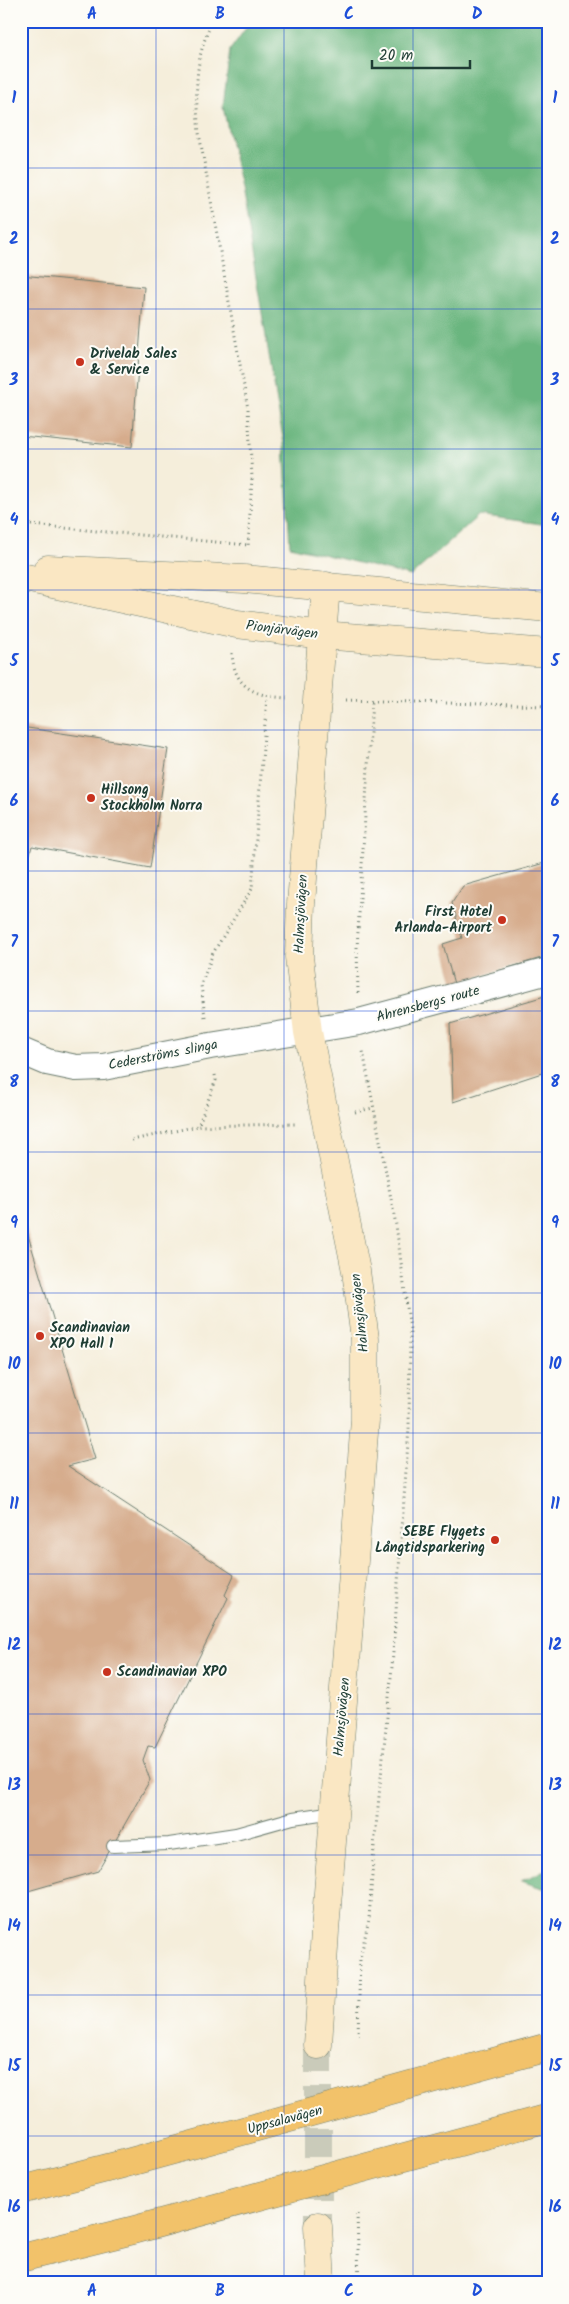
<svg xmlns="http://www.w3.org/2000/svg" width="569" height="2304" viewBox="0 0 569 2304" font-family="Kalam,sans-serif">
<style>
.forest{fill:#6ab67f;stroke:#447a5a}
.building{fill:#d6ac8c}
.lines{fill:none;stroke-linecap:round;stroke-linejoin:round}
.secondary-tunnel{stroke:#cacbba;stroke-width:28;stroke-dasharray:28 14;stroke-linecap:butt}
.lane-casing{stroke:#6a7b6e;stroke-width:14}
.street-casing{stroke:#6a7b6e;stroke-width:28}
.secondary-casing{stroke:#6a7b6e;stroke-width:29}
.highway-casing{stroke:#6a7b6e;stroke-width:29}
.path{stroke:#6a7b6e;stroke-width:3;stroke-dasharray:1 4;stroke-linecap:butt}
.lane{stroke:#fff;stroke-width:12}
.street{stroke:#fff;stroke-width:26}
.secondary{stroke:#fae7c3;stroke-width:28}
.highway{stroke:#f2c26a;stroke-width:28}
.grid{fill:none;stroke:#1d4ed8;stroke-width:1;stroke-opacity:0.55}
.poi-dot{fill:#c8321e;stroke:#fdfcf7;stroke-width:2}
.labels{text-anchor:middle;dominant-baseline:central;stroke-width:4;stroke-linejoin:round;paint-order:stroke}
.poi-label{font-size:14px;font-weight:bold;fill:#1f3d34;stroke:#fdfcf7;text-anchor:start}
.street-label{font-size:14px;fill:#1f3d34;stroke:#fdfcf7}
.neatline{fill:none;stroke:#1d4ed8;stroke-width:2}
.grid-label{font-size:16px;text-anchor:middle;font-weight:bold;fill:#1d4ed8}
</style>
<rect width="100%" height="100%" fill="#fdfcf7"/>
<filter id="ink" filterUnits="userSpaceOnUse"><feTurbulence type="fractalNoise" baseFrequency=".02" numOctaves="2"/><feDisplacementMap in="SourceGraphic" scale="10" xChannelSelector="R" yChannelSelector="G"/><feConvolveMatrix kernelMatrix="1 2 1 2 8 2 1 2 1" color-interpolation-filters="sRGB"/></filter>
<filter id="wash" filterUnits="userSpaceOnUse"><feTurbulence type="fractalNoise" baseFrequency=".0096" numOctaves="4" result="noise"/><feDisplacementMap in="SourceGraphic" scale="20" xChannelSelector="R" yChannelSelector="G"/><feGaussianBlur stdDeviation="1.12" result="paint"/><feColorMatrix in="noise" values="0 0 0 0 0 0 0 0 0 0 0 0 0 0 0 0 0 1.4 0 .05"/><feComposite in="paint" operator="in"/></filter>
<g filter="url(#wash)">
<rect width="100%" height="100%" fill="#f5eedb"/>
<g class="forest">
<path d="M 251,21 L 548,21 L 548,525 L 479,515 L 411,576 L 290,546 L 284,444 L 241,188 L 223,107 L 230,50 Z"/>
<path d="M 548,1869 L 548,1890 L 521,1881 Z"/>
</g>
<g id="blocks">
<g class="building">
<path d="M 21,275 L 144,287 L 132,447 L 21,436 Z"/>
<path d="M 21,727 L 168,749 L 150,868 L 32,846 L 27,864 L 21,867 Z"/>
<path d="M 548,862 L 548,956 L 454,984 L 443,944 L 462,938 L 452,903 L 463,886 Z"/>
<path d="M 548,995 L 548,1071 L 453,1102 L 450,1024 Z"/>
<path d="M 22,1215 L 95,1459 L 68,1466 L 234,1575 L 225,1595 L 228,1598 L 155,1747 L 148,1746 L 143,1760 L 150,1780 L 98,1871 L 21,1893 Z"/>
</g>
</g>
</g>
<g filter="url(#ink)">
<use href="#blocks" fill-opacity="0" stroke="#6a7b6e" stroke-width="1"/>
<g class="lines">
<path class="secondary-tunnel" d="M 318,2045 L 318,2226"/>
<defs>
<path id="lane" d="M 113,1846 L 169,1844 L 236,1834 L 293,1818 L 334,1812"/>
<path id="street" d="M 21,1051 L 47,1062 L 76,1068 L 103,1067 L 210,1046 L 359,1022 L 548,971"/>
<g id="secondary">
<path d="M 48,569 L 244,579 L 548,608"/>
<path d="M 21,577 L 237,624 L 322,635 L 548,653"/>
<path d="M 318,2045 L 325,1931 L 365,1420 L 365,1339 L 356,1271 L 308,1032 L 299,957 L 301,904 L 326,586"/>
<path d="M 318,2226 L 321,2283"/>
</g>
<g id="highway">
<path d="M 21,2190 L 119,2165 L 548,2047"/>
<path d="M 21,2258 L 134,2230 L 548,2118"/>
</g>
</defs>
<use href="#lane" class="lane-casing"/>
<use href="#street" class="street-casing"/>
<use href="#secondary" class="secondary-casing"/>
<use href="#highway" class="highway-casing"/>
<g class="path">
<path d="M 213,21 C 194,56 195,94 199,133 L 248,409 L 252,477 L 248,548"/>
<path d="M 21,524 L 248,545"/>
<path d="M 232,653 C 234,689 256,696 287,698"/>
<path d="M 346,700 L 548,706"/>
<path d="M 358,993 L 357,948 L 372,701"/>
<path d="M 205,1017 L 201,985 L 213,953 L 252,889 L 267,696"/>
<path d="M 215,1075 L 216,1080 L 198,1126 L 295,1124"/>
<path d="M 355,1112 L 373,1108"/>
<path d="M 132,1140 L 198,1126"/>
<path d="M 358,2036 L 360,1959 L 369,1919 L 374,1847 L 392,1667 L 409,1428 L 410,1329 L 396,1225 L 363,1051"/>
<path d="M 357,2214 L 359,2283"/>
</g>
<use href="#lane" class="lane"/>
<use href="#street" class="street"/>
<use href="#secondary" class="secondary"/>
<use href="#highway" class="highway"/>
</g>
</g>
<path class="grid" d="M 156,21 L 156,2283M 284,21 L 284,2283M 413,21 L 413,2283M 21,168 L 548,168M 21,309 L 548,309M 21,449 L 548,449M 21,590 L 548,590M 21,730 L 548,730M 21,871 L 548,871M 21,1011 L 548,1011M 21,1152 L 548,1152M 21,1293 L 548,1293M 21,1433 L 548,1433M 21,1574 L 548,1574M 21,1714 L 548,1714M 21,1855 L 548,1855M 21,1995 L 548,1995M 21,2136 L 548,2136"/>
<g class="poi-dot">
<circle cx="80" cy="362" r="5"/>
<circle cx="91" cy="798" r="5"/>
<circle cx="502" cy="920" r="5"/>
<circle cx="40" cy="1336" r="5"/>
<circle cx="495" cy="1540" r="5"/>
<circle cx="107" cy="1672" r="5"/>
</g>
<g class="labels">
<g class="poi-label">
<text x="90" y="354">Drivelab Sales<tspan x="90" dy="16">&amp; Service</tspan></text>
<text x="101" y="790">Hillsong<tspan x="101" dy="16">Stockholm Norra</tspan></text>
<text x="492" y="912" text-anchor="end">First Hotel<tspan x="492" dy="16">Arlanda-Airport</tspan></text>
<text x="50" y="1328">Scandinavian<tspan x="50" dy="16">XPO Hall 1</tspan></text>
<text x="485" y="1532" text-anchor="end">SEBE Flygets<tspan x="485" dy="16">Långtidsparkering</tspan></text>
<text x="117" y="1672">Scandinavian XPO</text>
</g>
<g class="street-label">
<text transform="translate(282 630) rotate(7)">Pionjärvägen</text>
<text transform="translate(301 914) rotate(-87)">Halmsjövägen</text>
<text transform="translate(428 1004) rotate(-15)">Ahrensbergs route</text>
<text transform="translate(163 1055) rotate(-11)">Cederströms slinga</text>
<text transform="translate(360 1313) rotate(-96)">Halmsjövägen</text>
<text transform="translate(342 1717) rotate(-85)">Halmsjövägen</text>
<text transform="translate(285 2120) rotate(-15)">Uppsalavägen</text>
</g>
</g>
<rect width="569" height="2304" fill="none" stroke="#fdfcf7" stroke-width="55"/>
<path d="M372 60v8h98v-8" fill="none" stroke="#1f3d34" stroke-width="2.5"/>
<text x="379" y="60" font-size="15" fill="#1f3d34" stroke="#fdfcf7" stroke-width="4" paint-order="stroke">20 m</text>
<rect x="28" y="28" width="514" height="2248" class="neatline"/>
<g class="grid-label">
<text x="92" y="19">A</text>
<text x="220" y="19">B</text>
<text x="349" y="19">C</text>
<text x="477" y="19">D</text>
<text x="14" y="103">1</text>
<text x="555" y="103">1</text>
<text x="14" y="244">2</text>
<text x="555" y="244">2</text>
<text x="14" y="385">3</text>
<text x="555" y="385">3</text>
<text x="14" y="525">4</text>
<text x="555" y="525">4</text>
<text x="14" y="666">5</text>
<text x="555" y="666">5</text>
<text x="14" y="806">6</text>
<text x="555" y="806">6</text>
<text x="14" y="947">7</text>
<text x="555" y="947">7</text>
<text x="14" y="1087">8</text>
<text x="555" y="1087">8</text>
<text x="14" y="1228">9</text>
<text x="555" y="1228">9</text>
<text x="14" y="1369">10</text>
<text x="555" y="1369">10</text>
<text x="14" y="1509">11</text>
<text x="555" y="1509">11</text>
<text x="14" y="1650">12</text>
<text x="555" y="1650">12</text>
<text x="14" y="1790">13</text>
<text x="555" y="1790">13</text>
<text x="14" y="1931">14</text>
<text x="555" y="1931">14</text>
<text x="14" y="2071">15</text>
<text x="555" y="2071">15</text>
<text x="14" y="2212">16</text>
<text x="555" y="2212">16</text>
<text x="92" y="2296">A</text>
<text x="220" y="2296">B</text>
<text x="349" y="2296">C</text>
<text x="477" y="2296">D</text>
</g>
</svg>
